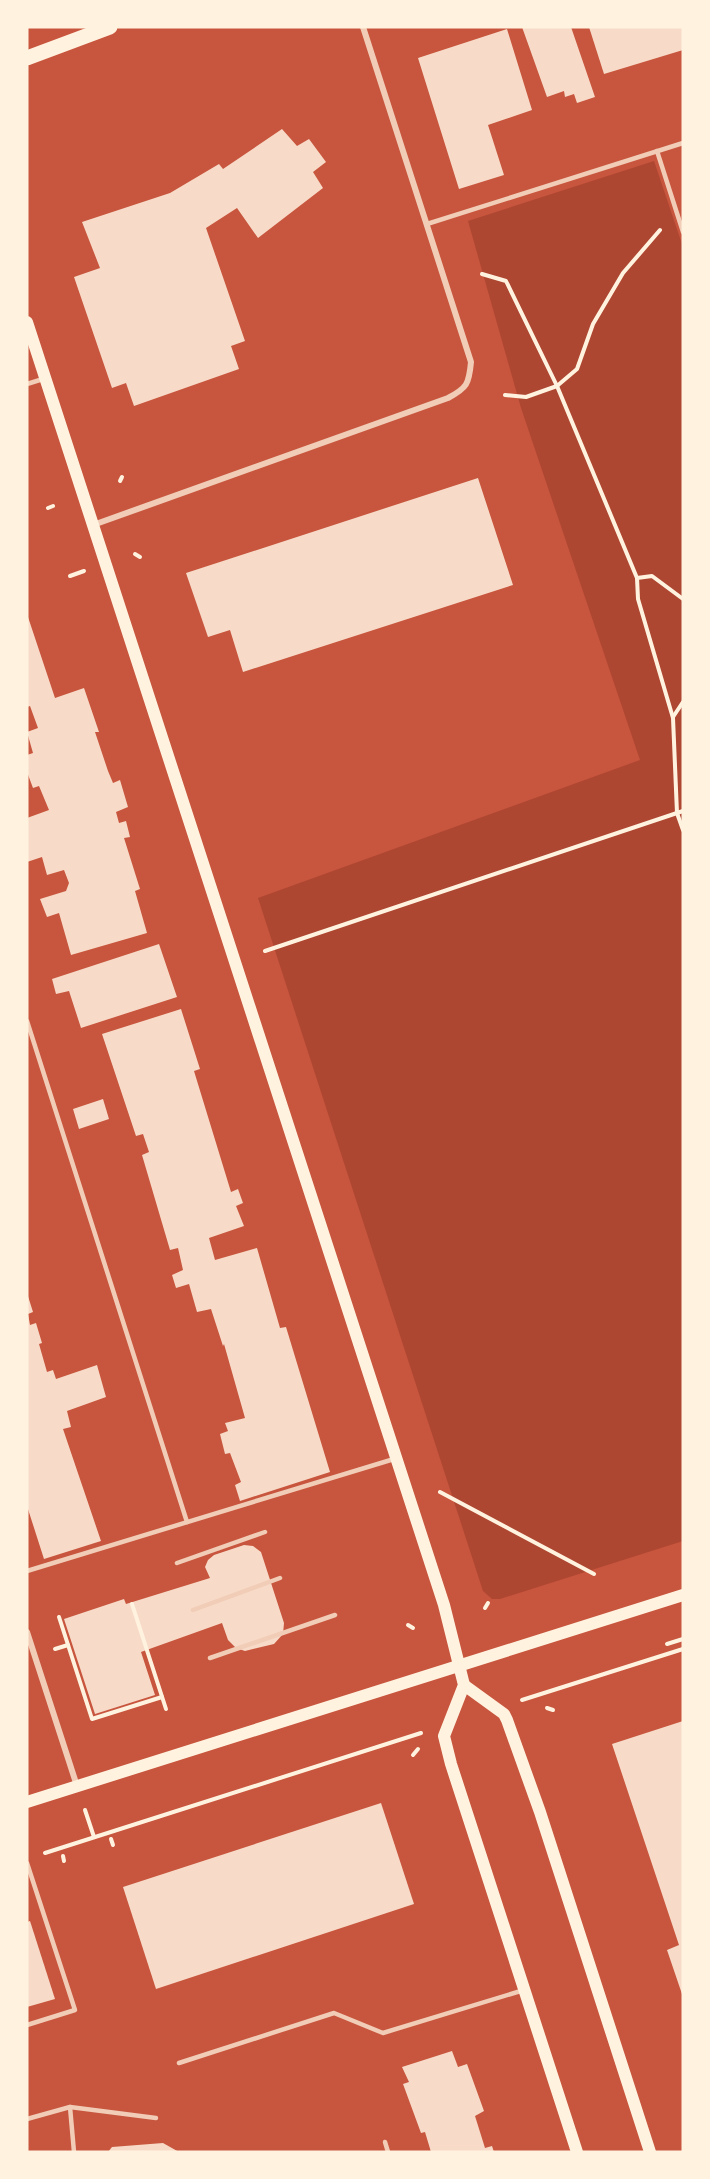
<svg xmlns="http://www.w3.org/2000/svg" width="710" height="2179" viewBox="0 0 710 2179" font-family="Arial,sans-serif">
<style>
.green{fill:#ae4732}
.building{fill:#f7dbc8}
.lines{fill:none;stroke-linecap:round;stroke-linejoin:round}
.path{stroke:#fff3e0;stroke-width:4}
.service{stroke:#f1ccb7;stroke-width:4.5}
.minor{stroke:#f1ccb7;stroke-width:6}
.secondary{stroke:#fff3e0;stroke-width:12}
.primary{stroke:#fff3e0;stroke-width:15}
</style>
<rect width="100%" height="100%" fill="#c8553d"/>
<path class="green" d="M 654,161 L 683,247 L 683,1541 L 500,1599 L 492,1599 L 483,1591 L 258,898 L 640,760 L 521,408 L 468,221 Z"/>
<g class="building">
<path d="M 522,27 L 571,27 L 595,97 L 577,103 L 574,94 L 565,97 L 564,91 L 547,97 Z"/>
<path d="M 589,27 L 683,27 L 683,50 L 604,74 Z"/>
<path d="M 507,29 L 532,110 L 488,125 L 504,175 L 459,189 L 418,58 Z"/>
<path d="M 282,129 L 297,146 L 309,139 L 326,162 L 313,172 L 323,188 L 258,238 L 237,208 L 206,228 L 245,341 L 231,346 L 239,369 L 134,406 L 126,383 L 112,388 L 74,277 L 100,268 L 82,222 L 170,193 L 219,164 L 223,169 Z"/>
<path d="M 478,478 L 513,585 L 243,672 L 230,630 L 208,637 L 186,573 Z"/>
<path d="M 27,614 L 55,698 L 84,688 L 99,732 L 95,732 L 108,771 L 113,783 L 120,780 L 128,807 L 116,812 L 119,823 L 126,821 L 130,837 L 124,838 L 140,889 L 135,891 L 147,933 L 71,955 L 59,913 L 47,917 L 40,899 L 66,891 L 69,883 L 64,870 L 47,875 L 42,857 L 27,862 L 27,818 L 49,810 L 39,786 L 33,788 L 27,772 L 27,755 L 33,753 L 27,732 L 38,728 L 30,706 L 27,707 Z"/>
<path d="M 159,944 L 177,997 L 81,1028 L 69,991 L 56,994 L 52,979 Z"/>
<path d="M 181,1009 L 200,1069 L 194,1071 L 231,1192 L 238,1189 L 243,1203 L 236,1206 L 244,1226 L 209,1238 L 215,1260 L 257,1248 L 280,1328 L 286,1327 L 330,1472 L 240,1501 L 235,1485 L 241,1482 L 230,1453 L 225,1454 L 220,1434 L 228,1431 L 225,1423 L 245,1418 L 224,1344 L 223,1346 L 211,1309 L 197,1312 L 189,1284 L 176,1288 L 172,1275 L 183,1270 L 178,1248 L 170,1250 L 142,1155 L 149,1152 L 143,1134 L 136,1136 L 102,1034 Z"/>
<path d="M 103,1099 L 109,1119 L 79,1129 L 73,1109 Z"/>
<path d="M 27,1293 L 33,1312 L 28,1314 L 30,1325 L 36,1323 L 42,1343 L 39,1344 L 47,1372 L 53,1370 L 56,1379 L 97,1365 L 106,1397 L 67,1411 L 71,1427 L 63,1429 L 101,1541 L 44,1559 L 27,1506 Z"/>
<path d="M 244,1545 L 253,1546 L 261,1552 L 284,1623 L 283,1634 L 274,1644 L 245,1651 L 236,1648 L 228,1640 L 222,1623 L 141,1652 L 155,1695 L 95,1714 L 64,1619 L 124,1599 L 126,1604 L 210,1578 L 205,1567 L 208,1560 L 214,1555 Z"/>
<path d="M 683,1721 L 683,1997 L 667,1950 L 679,1945 L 612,1744 Z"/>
<path d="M 381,1803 L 414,1904 L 156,1989 L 123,1887 Z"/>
<path d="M 30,1921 L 55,1999 L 27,2007 L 27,1922 Z"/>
<path d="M 452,2051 L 458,2067 L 467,2064 L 484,2111 L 475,2116 L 485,2148 L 492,2146 L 494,2152 L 431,2152 L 425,2132 L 421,2133 L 403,2084 L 409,2082 L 402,2067 Z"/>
<path d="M 163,2143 L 179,2152 L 108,2152 L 112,2147 Z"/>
</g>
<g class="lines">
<g class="path">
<path d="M 482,274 L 506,281 L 557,386 L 637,578 L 638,599 L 673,718 L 677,813 L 683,830"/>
<path d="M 505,395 L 526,397 L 557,386 L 577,369 L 593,324 L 623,273 L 660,230"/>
<path d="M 120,481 L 122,477"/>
<path d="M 48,508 L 53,506"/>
<path d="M 135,554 L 140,557"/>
<path d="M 70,576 L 84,571"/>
<path d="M 637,578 L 652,576 L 683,599"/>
<path d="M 673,717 L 683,702"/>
<path d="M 265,951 L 683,811"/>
<path d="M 440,1492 L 594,1574"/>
<path d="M 132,1604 L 166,1709"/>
<path d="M 485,1608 L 488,1603"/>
<path d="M 59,1617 L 92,1719 L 162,1697"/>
<path d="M 408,1625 L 413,1628"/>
<path d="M 667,1644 L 683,1639"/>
<path d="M 55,1649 L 68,1645"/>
<path d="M 522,1700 L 683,1649"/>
<path d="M 547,1708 L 553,1710"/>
<path d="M 413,1755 L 418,1749"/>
<path d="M 85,1810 L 94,1837"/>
<path d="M 111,1839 L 113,1845"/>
<path d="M 45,1853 L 421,1733"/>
<path d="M 63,1856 L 64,1861"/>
</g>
<g class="service">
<path d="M 657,151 L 683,232"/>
<path d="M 427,224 L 683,143"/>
<path d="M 27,384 L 43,379"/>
<path d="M 27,1021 L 187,1522"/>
<path d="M 177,1563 L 265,1532"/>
<path d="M 27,1571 L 394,1459"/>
<path d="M 193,1610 L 280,1578"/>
<path d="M 210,1658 L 335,1615"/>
<path d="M 27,1863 L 75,2010 L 27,2025"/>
<path d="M 179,2063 L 334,2013 L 383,2033 L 524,1990"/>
<path d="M 70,2107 L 156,2118"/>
<path d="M 27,2119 L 70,2107 L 74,2152"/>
<path d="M 385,2142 L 388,2152"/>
</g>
<g class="minor">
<path d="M 93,525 L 448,398 C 467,388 469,384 471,362 L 363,27"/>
<path d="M 27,1632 L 77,1786"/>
</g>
<g class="secondary">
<path d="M 27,322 L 444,1605 L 464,1685 L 444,1736 L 451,1764 L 577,2152"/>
<path d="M 464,1685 L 504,1714 L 507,1720 L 540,1812 L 650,2152"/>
<path d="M 27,1802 L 683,1595"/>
</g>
<path class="primary" d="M 27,58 L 110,27"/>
</g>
<rect width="710" height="2179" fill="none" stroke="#fff3e0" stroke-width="57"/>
</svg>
